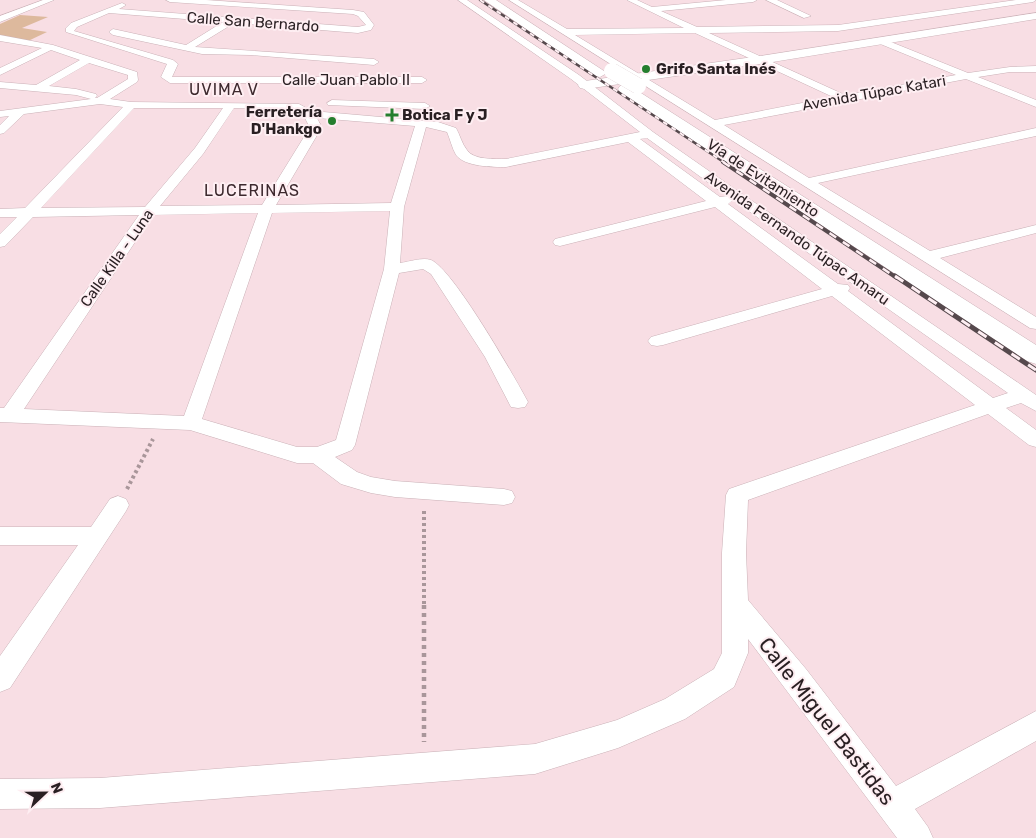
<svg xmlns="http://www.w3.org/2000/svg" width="1036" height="838" viewBox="0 0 1036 838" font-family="Rubik,sans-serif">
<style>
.green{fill:#ddb99d}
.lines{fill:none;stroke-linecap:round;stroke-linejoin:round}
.street-casing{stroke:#cab1b7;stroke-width:1}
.secondary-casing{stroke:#cab1b7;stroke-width:1}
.highway-casing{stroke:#cab1b7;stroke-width:1}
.path-far1{stroke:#a9969a;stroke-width:4;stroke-dasharray:3 3;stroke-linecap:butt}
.path{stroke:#a9969a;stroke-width:4.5;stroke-dasharray:4 4;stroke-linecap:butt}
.street{fill:#fff;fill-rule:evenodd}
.secondary{fill:#fff;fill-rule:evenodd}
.highway{fill:#fff;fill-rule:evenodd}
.rail-far2-casing{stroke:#56494d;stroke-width:2.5}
.rail-far1-casing{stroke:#56494d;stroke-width:4}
.rail-casing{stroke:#56494d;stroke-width:5}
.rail-far2{stroke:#feeef2;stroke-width:2;stroke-dasharray:5;stroke-linecap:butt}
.rail-far1{stroke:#feeef2;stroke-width:2.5;stroke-dasharray:8;stroke-linecap:butt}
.rail{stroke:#feeef2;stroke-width:3;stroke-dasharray:10;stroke-linecap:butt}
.highway-bridge-far1-casing{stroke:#cab1b7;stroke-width:12;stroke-linecap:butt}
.highway-bridge-casing{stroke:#cab1b7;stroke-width:16;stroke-linecap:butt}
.highway-bridge-far1{stroke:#fff;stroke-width:12}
.highway-bridge{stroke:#fff;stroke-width:16}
.poi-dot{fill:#257e2e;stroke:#feeef2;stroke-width:2}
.labels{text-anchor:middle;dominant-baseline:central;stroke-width:4;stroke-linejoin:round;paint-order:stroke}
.far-street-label{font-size:15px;fill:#291f22;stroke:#feeef2}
.far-poi-label{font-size:15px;font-weight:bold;fill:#291f22;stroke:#feeef2;text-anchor:start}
.far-neighbourhood-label{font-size:16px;letter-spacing:1px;fill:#3d292e;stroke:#feeef2}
.near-street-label{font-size:21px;fill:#291f22;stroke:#feeef2}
</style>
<rect width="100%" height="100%" fill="#f8dee4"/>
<path class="green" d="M 20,15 L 48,17 L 22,28 L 47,32 L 28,41 L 0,38 L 0,24 Z"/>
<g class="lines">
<defs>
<g id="street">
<path d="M 43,0 L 54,0 L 0,22 L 0,16 Z"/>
<path d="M 166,0 L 206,0 L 353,10 L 364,12 L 374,25 L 371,30 L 358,33 L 234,23 L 195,47 L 374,59 L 379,62 L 374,65 L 251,55 L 202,54 L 113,35 L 109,32 L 113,29 L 186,45 L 223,22 L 109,13 L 77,27 L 74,31 L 173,60 L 178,64 L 172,77 L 422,77 L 427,80 L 422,83 L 170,83 L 161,77 L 167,64 L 66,32 L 66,28 L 71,23 L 122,3 L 126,5 L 119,9 L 358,27 L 366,25 L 358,16 L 353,14 L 170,2 Z"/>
<path d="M 458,0 L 467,0 L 579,75 L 653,132 L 742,194 L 1036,395 L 1036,411 L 1021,403 L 1006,408 L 1036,430 L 1036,447 L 1029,445 L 988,414 L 748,500 L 746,553 L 748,600 L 806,669 L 896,786 L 1036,711 L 1036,741 L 915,809 L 928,827 L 933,838 L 897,838 L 748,639 L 748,653 L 734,687 L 685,719 L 618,748 L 535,774 L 100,808 L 0,809 L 0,779 L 100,778 L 535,744 L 617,720 L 665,699 L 714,669 L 722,653 L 722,553 L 726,495 L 729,489 L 975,405 L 832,296 L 663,345 L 657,346 L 651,345 L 648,341 L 651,337 L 822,289 L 715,207 L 560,246 L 555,245 L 553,242 L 555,239 L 706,201 L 628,142 L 506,167 C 493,167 465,167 456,155 C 452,148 450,139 447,132 L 426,127 L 404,207 L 400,263 C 409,262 422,257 431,260 C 453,269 514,376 528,402 L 525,407 L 518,408 L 511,407 L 485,357 L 431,274 L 423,269 L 399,273 L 355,445 L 352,450 L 335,457 L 357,472 L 371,477 L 395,481 L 504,489 L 512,491 L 515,497 L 512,503 L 504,505 L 395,497 L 371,493 L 341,484 L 313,463 L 297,463 L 190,430 L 0,422 L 0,408 L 4,408 L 139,215 L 33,217 L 5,246 L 0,247 L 0,234 L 17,217 L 0,217 L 0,209 L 25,208 L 123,107 L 100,104 L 24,114 L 4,133 L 0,134 L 0,125 L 9,116 L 0,117 L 0,111 L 91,99 L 76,95 L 0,88 L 0,82 L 36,85 L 80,60 L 51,50 L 0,75 L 0,68 L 42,48 L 0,41 L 0,35 L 53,45 L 137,72 L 138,80 L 137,82 L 110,99 L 131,102 L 299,104 L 312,111 L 438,122 L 456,128 C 460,135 462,144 467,150 C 473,160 495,159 506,159 L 640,132 L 571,79 ZM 89,63 L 128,75 L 128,79 L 97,98 L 95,98 L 97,96 L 96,94 L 76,89 L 49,86 ZM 134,108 L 223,108 L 195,148 L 145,207 L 41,208 ZM 234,108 L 296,110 L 304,116 L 308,124 L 304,137 L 262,205 L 160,206 L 203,154 ZM 317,118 L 415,126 L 391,203 L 276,205 L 316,137 L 320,124 ZM 647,138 L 727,196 L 720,197 L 640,139 ZM 733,200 L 1008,393 L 993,398 L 848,291 L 850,288 L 848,285 L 838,284 L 728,204 ZM 390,211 L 384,269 L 336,440 L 317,447 L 297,447 L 202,419 L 272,213 ZM 258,213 L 184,416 L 24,409 L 153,215 Z"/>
<path d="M 509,0 L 518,0 L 567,29 L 684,28 L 627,0 L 637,0 L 652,7 L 726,0 L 757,0 L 753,2 L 661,11 L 697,27 L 838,25 L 1016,0 L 1036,0 L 1033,2 L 838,31 L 709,33 L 845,95 L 956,75 L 878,43 L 878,39 L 881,38 L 968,73 L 1010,67 L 1036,66 L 1036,72 L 1010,72 L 978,77 L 1036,100 L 1036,107 L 966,79 L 724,125 L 809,178 L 1036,128 L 1036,136 L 818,183 L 930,251 L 1036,225 L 1036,233 L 940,258 L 1036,317 L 1036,329 L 1030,328 ZM 695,33 L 833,97 L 715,120 L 575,35 Z"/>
<path d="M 766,0 L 777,0 L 811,16 L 804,18 Z"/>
<path d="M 332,100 L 425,103 L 430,106 L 425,109 L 328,105 L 327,103 Z"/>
<path d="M 118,496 L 126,499 L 129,505 L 126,511 L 10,688 L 0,692 L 0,656 L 78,545 L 0,545 L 0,527 L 91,527 L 110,499 Z"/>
</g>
<path id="secondary" d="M 1036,13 L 1036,19 L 760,64 L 585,89 L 580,88 L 578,85 L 580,82 L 585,81 L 760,56 Z"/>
<g id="highway">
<path d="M 484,0 L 496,0 L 607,73 L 600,77 L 595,76 Z"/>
<path d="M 625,85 L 630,86 L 1036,345 L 1036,364 L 1027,361 L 620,92 L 618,89 L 620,86 Z"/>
</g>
</defs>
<use href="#street" class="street-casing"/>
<use href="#secondary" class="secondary-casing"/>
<use href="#highway" class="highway-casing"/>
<g class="path-far1">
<path d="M 127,489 L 153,439"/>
<path d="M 424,511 L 424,606"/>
</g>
<path class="path" d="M 424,605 L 424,742"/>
<use href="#street" class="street"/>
<use href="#secondary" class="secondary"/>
<use href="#highway" class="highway"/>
<defs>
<path id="rail-far2" d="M 480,0 L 725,163"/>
<path id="rail-far1" d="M 723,162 L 897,278"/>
<path id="rail" d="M 895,276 L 1036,370"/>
</defs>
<use href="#rail-far2" class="rail-far2-casing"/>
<use href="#rail-far1" class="rail-far1-casing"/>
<use href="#rail" class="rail-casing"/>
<use href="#rail-far2" class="rail-far2"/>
<use href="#rail-far1" class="rail-far1"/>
<use href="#rail" class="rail"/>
<defs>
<path id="highway-bridge-far1" d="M 612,71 L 614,72"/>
<path id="highway-bridge" d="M 612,71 L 638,86"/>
</defs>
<use href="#highway-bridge-far1" class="highway-bridge-far1-casing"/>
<use href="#highway-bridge" class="highway-bridge-casing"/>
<use href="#highway-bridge-far1" class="highway-bridge-far1"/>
<use href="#highway-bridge" class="highway-bridge"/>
</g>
<g class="poi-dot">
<circle cx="646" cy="69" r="5"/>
<path d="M389.5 107.5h5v5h5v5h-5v5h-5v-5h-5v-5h5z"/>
<circle cx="332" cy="121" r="5"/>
</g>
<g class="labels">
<g class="far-street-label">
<text transform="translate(253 22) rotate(4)">Calle San Bernardo</text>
<text x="346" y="80">Calle Juan Pablo II</text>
<text transform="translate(874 93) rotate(-10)">Avenida Túpac Katari</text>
<text transform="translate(763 178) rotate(33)">Vía de Evitamiento</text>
<text transform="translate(797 238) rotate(35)">Avenida Fernando Túpac Amaru</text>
<text transform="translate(117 258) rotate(-55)">Calle Killa - Luna</text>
</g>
<g class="far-poi-label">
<text x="656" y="69">Grifo Santa Inés</text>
<text x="322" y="112" text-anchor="end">Ferretería<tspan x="322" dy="17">D'Hankgo</tspan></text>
<text x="402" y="115">Botica F y J</text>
</g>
<g class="far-neighbourhood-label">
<text x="224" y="89">UVIMA V</text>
<text x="252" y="190">LUCERINAS</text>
</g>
<g class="near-street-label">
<text transform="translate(827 721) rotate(52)">Calle Miguel Bastidas</text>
</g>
</g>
<g transform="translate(45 793) rotate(68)" stroke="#feeef2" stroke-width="4" paint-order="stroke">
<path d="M0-4L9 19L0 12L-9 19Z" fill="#291f22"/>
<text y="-8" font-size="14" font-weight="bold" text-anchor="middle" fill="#291f22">N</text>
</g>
</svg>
